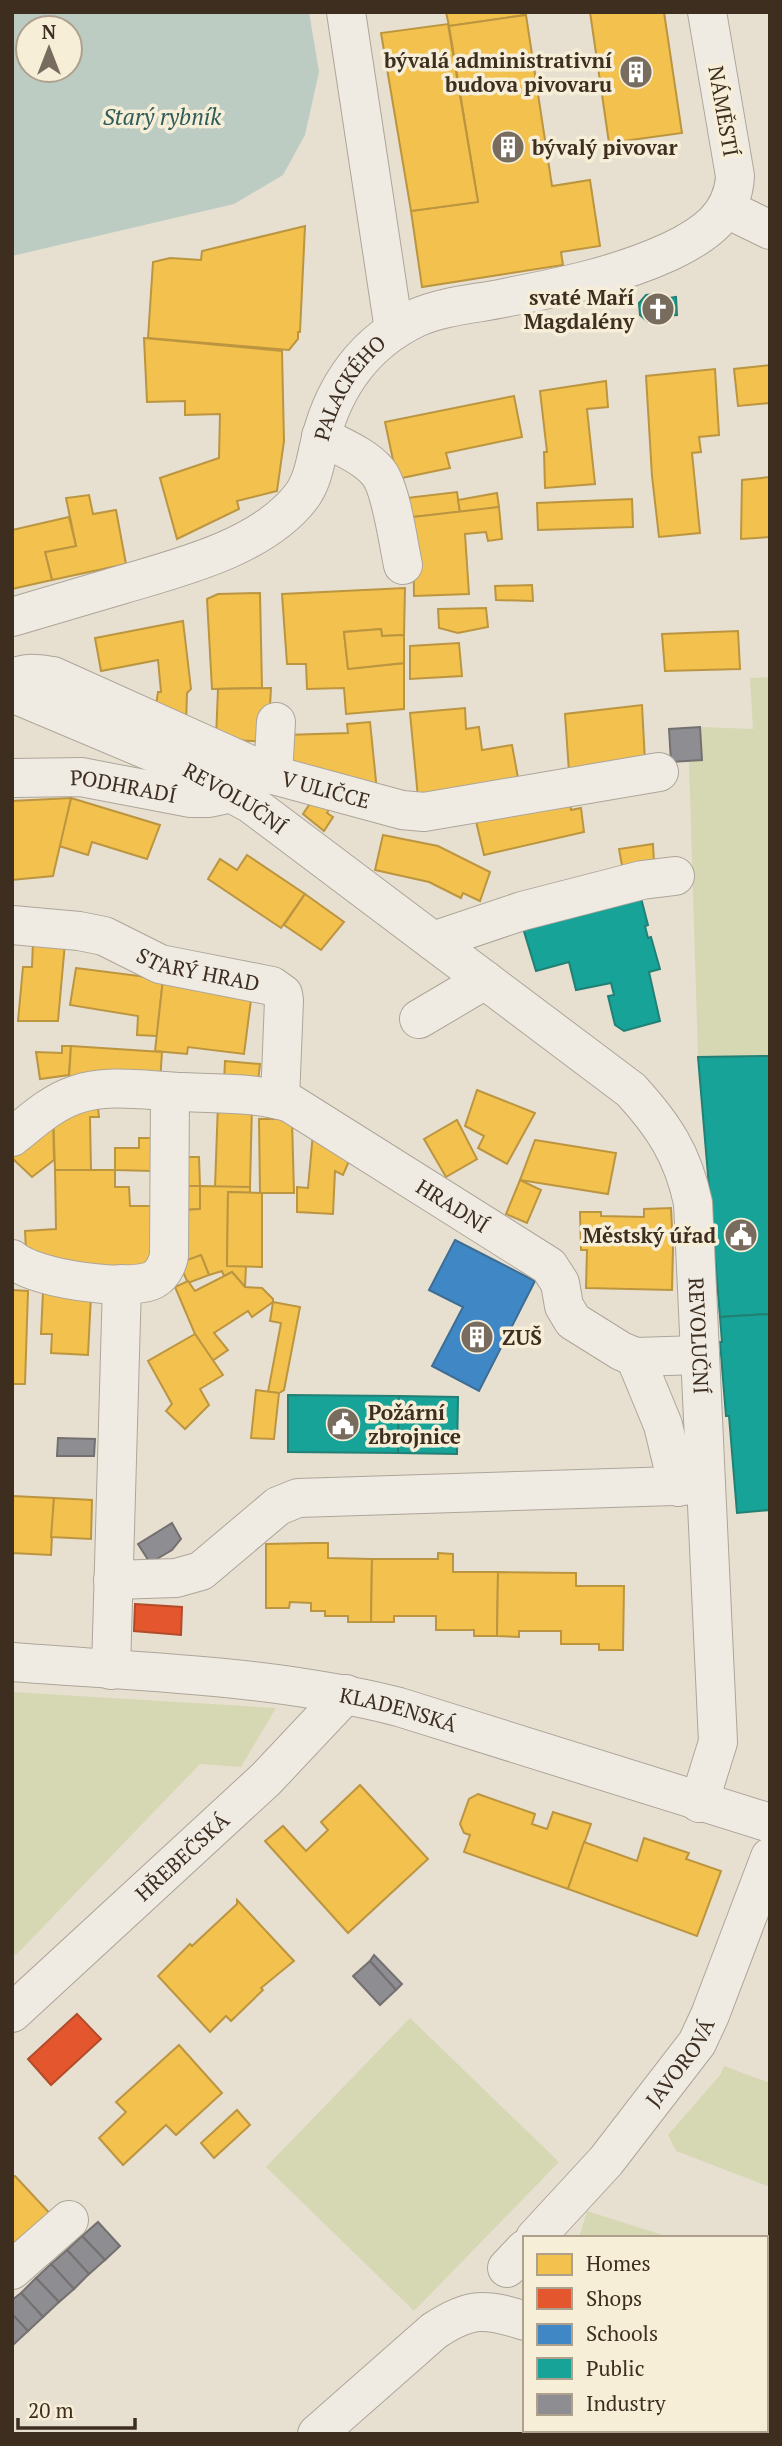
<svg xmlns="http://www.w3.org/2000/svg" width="782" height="2446" viewBox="0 0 782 2446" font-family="'PT Serif',serif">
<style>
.green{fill:#d6d7b3}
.water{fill:#bcccc2;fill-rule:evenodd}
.homes{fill:#f2c14e;stroke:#bc9540;stroke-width:2}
.shops{fill:#e4572e;stroke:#b24b2a;stroke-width:2}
.schools{fill:#3f88c5;stroke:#3e6d94;stroke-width:2}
.public{fill:#17a398;stroke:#228074;stroke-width:2}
.industry{fill:#8d8d92;stroke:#757070;stroke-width:2}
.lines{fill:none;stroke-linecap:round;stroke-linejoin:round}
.minor-casing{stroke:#ada599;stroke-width:40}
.minor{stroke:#efebe3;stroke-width:38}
.labels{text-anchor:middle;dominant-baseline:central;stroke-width:7;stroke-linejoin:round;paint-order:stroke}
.poi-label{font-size:21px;font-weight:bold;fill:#3d2e20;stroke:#f7eed8;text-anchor:end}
.street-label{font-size:21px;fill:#3d2e20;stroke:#f7eed8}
.water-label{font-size:23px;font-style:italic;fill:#2f5d5a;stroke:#f7eed8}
</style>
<rect width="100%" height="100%" fill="#e7e0d1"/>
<g class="green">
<path d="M 770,677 L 770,1056 L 698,1057 L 689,762 L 702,760 L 700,727 L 753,729 L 750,678 Z"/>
<path d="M 12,1692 L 276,1708 L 241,1767 L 200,1764 L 16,1955 L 12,1955 Z"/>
<path d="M 410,2018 L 559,2162 L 414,2311 L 266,2167 Z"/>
<path d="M 724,2066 L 770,2083 L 770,2187 L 676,2151 L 668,2135 L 721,2074 Z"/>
<path d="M 587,2211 L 672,2238 L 579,2238 Z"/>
</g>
<path class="water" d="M 12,12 L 309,12 L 319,72 L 305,135 L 283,175 L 234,204 L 12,256 ZM 28,28 L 70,28 L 70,70 L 28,70 Z"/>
<g class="homes">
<path d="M 446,12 L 526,12 L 526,15 L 449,26 Z"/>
<path d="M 590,12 L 664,12 L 682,133 L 609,143 Z"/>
<path d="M 526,15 L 552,186 L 590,180 L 600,246 L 561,252 L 563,265 L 422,287 L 411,211 L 478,202 L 449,26 Z"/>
<path d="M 448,24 L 478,202 L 411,211 L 381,33 Z"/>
<path d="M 305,226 L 300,332 L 298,332 L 298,339 L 289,350 L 148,338 L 153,262 L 170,258 L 201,260 L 202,251 Z"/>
<path d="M 144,338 L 282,351 L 284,441 L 277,491 L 237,501 L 239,509 L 177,539 L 160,478 L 219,458 L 220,414 L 185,415 L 185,401 L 147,402 Z"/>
<path d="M 770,365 L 770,403 L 738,406 L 734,369 Z"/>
<path d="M 715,369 L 719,435 L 699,437 L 701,452 L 692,453 L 700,533 L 659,537 L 652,476 L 646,376 Z"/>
<path d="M 606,381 L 608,407 L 587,409 L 595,484 L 545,488 L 544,452 L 547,452 L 540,391 Z"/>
<path d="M 514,396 L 522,437 L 446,453 L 450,468 L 397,479 L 385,422 Z"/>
<path d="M 770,477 L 770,537 L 741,539 L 742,480 Z"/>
<path d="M 457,492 L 460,512 L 413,517 L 398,499 Z"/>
<path d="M 497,493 L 499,507 L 460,512 L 458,500 Z"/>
<path d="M 89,495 L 93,514 L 116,510 L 126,564 L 52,580 L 45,552 L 76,546 L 66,498 Z"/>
<path d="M 632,499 L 633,527 L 538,530 L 537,503 Z"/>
<path d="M 499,507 L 502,539 L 488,541 L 486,532 L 465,534 L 469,594 L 414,596 L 413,517 Z"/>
<path d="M 69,517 L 76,546 L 45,552 L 52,580 L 12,589 L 12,530 Z"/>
<path d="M 532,585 L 533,601 L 496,600 L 495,586 Z"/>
<path d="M 405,588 L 404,635 L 382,636 L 381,629 L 344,632 L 348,669 L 404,663 L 404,709 L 346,714 L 344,688 L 307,689 L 306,664 L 287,664 L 282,594 Z"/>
<path d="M 260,593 L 262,688 L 212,689 L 207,599 L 218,594 Z"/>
<path d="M 486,608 L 488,627 L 458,633 L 439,628 L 438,609 Z"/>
<path d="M 183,621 L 191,689 L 187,693 L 186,726 L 155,712 L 158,692 L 161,692 L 158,660 L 101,671 L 95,638 Z"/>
<path d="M 381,629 L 382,636 L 404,635 L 404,663 L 348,669 L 344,632 Z"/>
<path d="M 738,631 L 740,669 L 665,671 L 662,634 Z"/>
<path d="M 459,643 L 462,676 L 410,679 L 410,646 Z"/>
<path d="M 271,688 L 268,742 L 216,739 L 218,689 Z"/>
<path d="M 642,705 L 645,762 L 569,772 L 565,714 Z"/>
<path d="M 465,708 L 466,729 L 479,727 L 482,750 L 512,745 L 518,778 L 418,798 L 410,713 Z"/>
<path d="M 370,722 L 377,791 L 284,763 L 285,735 L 348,733 L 347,724 Z"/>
<path d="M 569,796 L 571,810 L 581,808 L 584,832 L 484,855 L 475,817 Z"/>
<path d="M 71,798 L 160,825 L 147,859 L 92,842 L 88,855 L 59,846 Z"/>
<path d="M 71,798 L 53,876 L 12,880 L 12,801 Z"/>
<path d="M 313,799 L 332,804 L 327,813 L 333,817 L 324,831 L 303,814 Z"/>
<path d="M 383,835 L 438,846 L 490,872 L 480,901 L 463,893 L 461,898 L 429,882 L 375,870 Z"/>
<path d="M 653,844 L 654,862 L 623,871 L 619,849 Z"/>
<path d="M 247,855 L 305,894 L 281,928 L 208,879 L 220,859 L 237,870 Z"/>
<path d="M 305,894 L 344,922 L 321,950 L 284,925 Z"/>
<path d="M 33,941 L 65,943 L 58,1021 L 18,1021 L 23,967 L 32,967 Z"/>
<path d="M 76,968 L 163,979 L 157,1036 L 137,1035 L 138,1016 L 70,1005 Z"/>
<path d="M 163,979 L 252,992 L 244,1054 L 188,1047 L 187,1054 L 155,1051 Z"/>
<path d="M 62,1046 L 71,1046 L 69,1075 L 40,1079 L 36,1052 L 62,1053 Z"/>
<path d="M 71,1046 L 162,1052 L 160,1082 L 69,1077 Z"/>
<path d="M 225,1061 L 260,1064 L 258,1082 L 224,1082 Z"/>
<path d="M 477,1090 L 535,1113 L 507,1164 L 478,1148 L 484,1136 L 465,1126 Z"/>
<path d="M 97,1098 L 99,1117 L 90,1117 L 91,1170 L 55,1170 L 53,1113 Z"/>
<path d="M 218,1103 L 252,1105 L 250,1187 L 215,1187 Z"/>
<path d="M 53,1117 L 54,1160 L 32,1177 L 12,1158 L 12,1152 Z"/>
<path d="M 259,1119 L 292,1119 L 294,1193 L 260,1193 Z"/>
<path d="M 457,1120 L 477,1159 L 446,1177 L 424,1139 Z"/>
<path d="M 313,1133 L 349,1161 L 343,1175 L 335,1171 L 333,1214 L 297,1212 L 297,1187 L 308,1188 Z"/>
<path d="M 139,1138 L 154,1138 L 152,1171 L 115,1170 L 115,1148 L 139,1148 Z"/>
<path d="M 535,1140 L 616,1153 L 608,1194 L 520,1180 Z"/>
<path d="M 180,1157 L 199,1157 L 200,1186 L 181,1186 Z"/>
<path d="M 55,1170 L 115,1170 L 115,1187 L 129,1187 L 130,1206 L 153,1206 L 154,1256 L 142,1267 L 57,1266 L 26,1250 L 25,1231 L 56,1229 Z"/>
<path d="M 520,1180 L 541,1190 L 527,1223 L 506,1214 Z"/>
<path d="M 181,1186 L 200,1186 L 200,1209 L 183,1210 Z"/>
<path d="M 200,1186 L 250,1187 L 250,1193 L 228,1192 L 227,1266 L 246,1266 L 245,1287 L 232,1272 L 224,1276 L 222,1271 L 209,1275 L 201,1255 L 184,1262 L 183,1210 L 200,1209 Z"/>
<path d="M 228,1192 L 262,1193 L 262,1267 L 227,1266 Z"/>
<path d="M 671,1208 L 673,1248 L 672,1290 L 586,1288 L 587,1250 L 581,1250 L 580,1212 L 601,1212 L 601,1216 L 644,1217 L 644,1209 Z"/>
<path d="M 201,1255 L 209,1275 L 188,1283 L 179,1263 Z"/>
<path d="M 232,1272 L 245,1287 L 262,1288 L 273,1299 L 273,1302 L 252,1317 L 248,1311 L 214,1333 L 228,1350 L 212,1361 L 195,1334 L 175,1287 L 188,1281 L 195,1291 Z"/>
<path d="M 12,1290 L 28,1291 L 25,1384 L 12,1384 Z"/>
<path d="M 43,1292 L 91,1295 L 88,1355 L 51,1353 L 52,1334 L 41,1334 Z"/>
<path d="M 273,1302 L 300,1307 L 284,1390 L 279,1393 L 268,1392 L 281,1323 L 270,1321 Z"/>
<path d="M 195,1334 L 223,1375 L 200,1389 L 209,1405 L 185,1429 L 166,1411 L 172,1404 L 148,1361 Z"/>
<path d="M 256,1390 L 279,1393 L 274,1439 L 251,1438 Z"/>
<path d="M 12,1496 L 54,1498 L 51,1555 L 12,1553 Z"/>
<path d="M 54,1498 L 92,1500 L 91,1539 L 51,1537 Z"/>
<path d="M 313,1543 L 328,1543 L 328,1558 L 372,1559 L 371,1622 L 348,1622 L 348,1616 L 325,1616 L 325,1611 L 311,1611 L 311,1603 L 290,1602 L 289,1608 L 266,1608 L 266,1544 Z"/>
<path d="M 438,1553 L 453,1554 L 453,1572 L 498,1572 L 497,1636 L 474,1636 L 474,1630 L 436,1630 L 436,1616 L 394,1616 L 394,1622 L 371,1622 L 372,1559 L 438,1559 Z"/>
<path d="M 498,1572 L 576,1573 L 576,1586 L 624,1586 L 623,1650 L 599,1650 L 599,1644 L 561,1644 L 561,1631 L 519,1631 L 519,1637 L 497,1636 Z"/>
<path d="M 360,1785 L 428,1859 L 348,1933 L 265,1841 L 283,1826 L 306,1851 L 328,1830 L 321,1822 Z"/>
<path d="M 478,1794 L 535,1814 L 532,1824 L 547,1829 L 553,1812 L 591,1824 L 568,1889 L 464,1852 L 470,1835 L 464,1833 L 460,1824 L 469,1799 Z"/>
<path d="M 644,1838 L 689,1853 L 686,1859 L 721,1871 L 697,1936 L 568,1889 L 584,1842 L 637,1861 Z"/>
<path d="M 237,1900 L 294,1961 L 261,1988 L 263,1990 L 231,2021 L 226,2016 L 210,2032 L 158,1976 L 190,1944 L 192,1946 L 237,1904 Z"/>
<path d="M 179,2045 L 222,2093 L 176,2135 L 166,2125 L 123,2165 L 99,2138 L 126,2112 L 116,2102 Z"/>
<path d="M 237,2110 L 250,2125 L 214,2158 L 201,2143 Z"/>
<path d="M 15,2176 L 55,2219 L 12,2257 L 12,2178 Z"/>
</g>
<g class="shops">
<path d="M 135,1604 L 182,1607 L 181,1635 L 134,1631 Z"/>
<path d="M 77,2014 L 101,2039 L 51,2085 L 28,2059 Z"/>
</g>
<path class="schools" d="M 455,1240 L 535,1281 L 479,1391 L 432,1366 L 463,1307 L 429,1290 Z"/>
<g class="public">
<path d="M 656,294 L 663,299 L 676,297 L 677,315 L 665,316 L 658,320 L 648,322 L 640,315 L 639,303 L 646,295 Z"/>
<path d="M 640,894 L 648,925 L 645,926 L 648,938 L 651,937 L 660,969 L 649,972 L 660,1021 L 624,1031 L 615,1025 L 608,996 L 614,995 L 611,983 L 576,990 L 569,962 L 536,971 L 522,925 Z"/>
<path d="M 770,1056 L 770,1314 L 720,1317 L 698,1057 Z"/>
<path d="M 770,1314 L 770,1510 L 737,1513 L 729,1416 L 726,1416 L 720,1342 L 722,1342 L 720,1317 Z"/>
<path d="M 288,1395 L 399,1396 L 398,1453 L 288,1452 Z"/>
<path d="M 399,1396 L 458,1397 L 457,1454 L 398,1453 Z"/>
</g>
<g class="industry">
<path d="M 700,727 L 702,760 L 671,762 L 669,729 Z"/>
<path d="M 58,1438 L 95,1439 L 94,1456 L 57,1456 Z"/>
<path d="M 172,1523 L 181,1539 L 172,1550 L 150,1563 L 138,1544 Z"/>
<path d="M 374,1955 L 402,1984 L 396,1990 L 370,1961 Z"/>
<path d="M 370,1961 L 396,1990 L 380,2005 L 353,1976 Z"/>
<path d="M 98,2222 L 120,2246 L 105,2260 L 82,2236 Z"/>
<path d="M 82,2236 L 105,2260 L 89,2274 L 67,2250 Z"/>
<path d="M 67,2250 L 89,2274 L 74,2289 L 51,2264 Z"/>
<path d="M 51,2264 L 74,2289 L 59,2302 L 36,2278 Z"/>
<path d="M 36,2278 L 59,2302 L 43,2317 L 21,2293 Z"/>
<path d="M 21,2293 L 43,2317 L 28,2331 L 12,2314 L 12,2300 Z"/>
<path d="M 12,2314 L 28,2331 L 13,2345 L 12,2345 Z"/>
</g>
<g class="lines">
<defs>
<g id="minor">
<path d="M 346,12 L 394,330"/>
<path d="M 727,209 L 770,230"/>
<path d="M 321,436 C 339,446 363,455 377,471 C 391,486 398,542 403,565"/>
<path id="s1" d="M 12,617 C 49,606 86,595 124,584 C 182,567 262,547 301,497 C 314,480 316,457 321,438 C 335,384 366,342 416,318 C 442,306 475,304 504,298 C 561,287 617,276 671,251 C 704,235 733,216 735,176 L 707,12"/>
<path id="s2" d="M 12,679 C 26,671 39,674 53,676 L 273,775 L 402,810 L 424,812 L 659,772"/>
<path id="s3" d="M 12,693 L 171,760 L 251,804 L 631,1090 C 664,1126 683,1155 693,1203 L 718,1742 L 699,1803"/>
<path d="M 273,775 L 276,722"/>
<path id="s4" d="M 12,778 L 81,777 L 191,798 L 209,798 L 232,793"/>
<path id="s5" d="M 12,925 L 79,931 L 104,936 L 160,964 L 272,986 L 283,994 L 284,1000 L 280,1100"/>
<path d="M 433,941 L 522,911 L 642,880 L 675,876"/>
<path d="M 419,1019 L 485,980"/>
<path id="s6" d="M 12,1137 C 31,1122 51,1103 75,1095 C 107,1083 149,1091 183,1092 C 218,1094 256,1092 290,1103 L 549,1266 L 560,1283 L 564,1306 L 573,1321 L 621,1351 L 635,1357 L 700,1355"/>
<path d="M 12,1259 C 35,1279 123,1291 151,1281 C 161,1277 167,1266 169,1256 L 170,1092"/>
<path d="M 635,1357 L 663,1425 L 678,1487"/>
<path d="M 113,1580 L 176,1578 L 201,1571 L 278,1506 L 298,1498 L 706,1485"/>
<path id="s7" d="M 12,1662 C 141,1672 273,1675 399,1707 L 770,1823"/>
<path d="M 111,1670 L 122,1284"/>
<path id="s8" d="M 12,2013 L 266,1779 L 346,1694"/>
<path id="s9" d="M 535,2238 L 606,2161 L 697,2043 L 710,2015 L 770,1857"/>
<path d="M 507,2268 L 525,2249"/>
<path d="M 12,2270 L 69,2220"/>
<path d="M 317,2434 L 434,2331 C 470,2307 485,2308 525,2321"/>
<path d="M 649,2434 L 653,2430"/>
</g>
</defs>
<use href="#minor" class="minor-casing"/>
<use href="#minor" class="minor"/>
</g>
<defs>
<symbol id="building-disc" viewBox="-11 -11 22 22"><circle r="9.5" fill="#786c5e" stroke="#f7eed8"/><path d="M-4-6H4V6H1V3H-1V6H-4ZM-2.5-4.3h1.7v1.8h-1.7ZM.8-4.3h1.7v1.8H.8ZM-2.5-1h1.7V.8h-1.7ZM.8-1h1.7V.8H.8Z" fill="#fff"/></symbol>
<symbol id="church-disc" viewBox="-11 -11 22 22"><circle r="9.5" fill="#786c5e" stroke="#f7eed8"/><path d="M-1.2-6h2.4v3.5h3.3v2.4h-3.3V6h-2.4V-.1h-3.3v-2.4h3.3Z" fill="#fff"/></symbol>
<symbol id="civic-disc" viewBox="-11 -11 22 22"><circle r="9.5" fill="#786c5e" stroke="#f7eed8"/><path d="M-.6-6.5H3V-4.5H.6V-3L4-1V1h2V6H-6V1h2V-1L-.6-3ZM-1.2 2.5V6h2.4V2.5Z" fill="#fff"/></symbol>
</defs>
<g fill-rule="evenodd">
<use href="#building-disc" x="617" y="53" width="38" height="38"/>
<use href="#building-disc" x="489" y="128" width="38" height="38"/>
<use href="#church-disc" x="639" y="290" width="38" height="38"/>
<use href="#civic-disc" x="722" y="1216" width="38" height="38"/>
<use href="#building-disc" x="458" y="1318" width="38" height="38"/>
<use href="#civic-disc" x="324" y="1405" width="38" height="38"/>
</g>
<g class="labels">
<g class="poi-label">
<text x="612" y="60">bývalá administrativní<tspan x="612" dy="24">budova pivovaru</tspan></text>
<text x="532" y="147" text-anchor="start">bývalý pivovar</text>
<text x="634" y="297">svaté Maří<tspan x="634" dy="24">Magdalény</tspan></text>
<text x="716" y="1235">Městský úřad</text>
<text x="502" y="1337" text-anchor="start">ZUŠ</text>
<text x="368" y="1412" text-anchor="start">Požární<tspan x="368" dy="24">zbrojnice</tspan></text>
</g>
<g class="street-label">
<text transform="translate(724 111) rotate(80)">NÁMĚSTÍ</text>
<text stroke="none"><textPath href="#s1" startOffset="438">PALACKÉHO</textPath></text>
<text stroke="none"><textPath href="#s4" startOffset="112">PODHRADÍ</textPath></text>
<text stroke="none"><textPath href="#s2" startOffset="338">V ULIČCE</textPath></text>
<text stroke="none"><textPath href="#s3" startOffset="247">REVOLUČNÍ</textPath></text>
<text stroke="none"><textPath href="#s5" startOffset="194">STARÝ HRAD</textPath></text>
<text stroke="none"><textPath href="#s6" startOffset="485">HRADNÍ</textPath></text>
<text stroke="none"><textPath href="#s3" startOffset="1003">REVOLUČNÍ</textPath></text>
<text stroke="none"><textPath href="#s7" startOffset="390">KLADENSKÁ</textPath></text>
<text stroke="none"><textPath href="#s8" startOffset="231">HŘEBEČSKÁ</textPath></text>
<text stroke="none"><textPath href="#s9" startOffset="228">JAVOROVÁ</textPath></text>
</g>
<g class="water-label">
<text x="162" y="116">Starý rybník</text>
</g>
</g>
<rect width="782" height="2446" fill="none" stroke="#3d2e20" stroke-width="28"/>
<rect x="523" y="2236" width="245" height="196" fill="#f7eed8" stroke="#ada18e" stroke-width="2"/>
<rect x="537" y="2254" width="35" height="21" fill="#f2c14e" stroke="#ada18e" stroke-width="2"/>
<text x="586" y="2271" font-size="21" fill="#3d2e20">Homes</text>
<rect x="537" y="2288" width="35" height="21" fill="#e4572e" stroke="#ada18e" stroke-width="2"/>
<text x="586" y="2306" font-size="21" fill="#3d2e20">Shops</text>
<rect x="537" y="2324" width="35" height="21" fill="#3f88c5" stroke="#ada18e" stroke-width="2"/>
<text x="586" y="2341" font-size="21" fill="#3d2e20">Schools</text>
<rect x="537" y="2358" width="35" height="21" fill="#17a398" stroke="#ada18e" stroke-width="2"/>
<text x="586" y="2376" font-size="21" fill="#3d2e20">Public</text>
<rect x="537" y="2394" width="35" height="21" fill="#8d8d92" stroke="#ada18e" stroke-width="2"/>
<text x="586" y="2411" font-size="21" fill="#3d2e20">Industry</text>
<g transform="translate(49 49)"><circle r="33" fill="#f7eed8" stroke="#ada18e" stroke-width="2"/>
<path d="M0-5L12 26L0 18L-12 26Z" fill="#786c5e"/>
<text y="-10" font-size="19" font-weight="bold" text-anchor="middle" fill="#3d2e20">N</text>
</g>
<path d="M18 2418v10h117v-10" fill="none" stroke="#3d2e20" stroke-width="3.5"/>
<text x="28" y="2418" font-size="21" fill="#3d2e20" stroke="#f7eed8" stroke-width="5" paint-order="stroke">20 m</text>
</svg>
